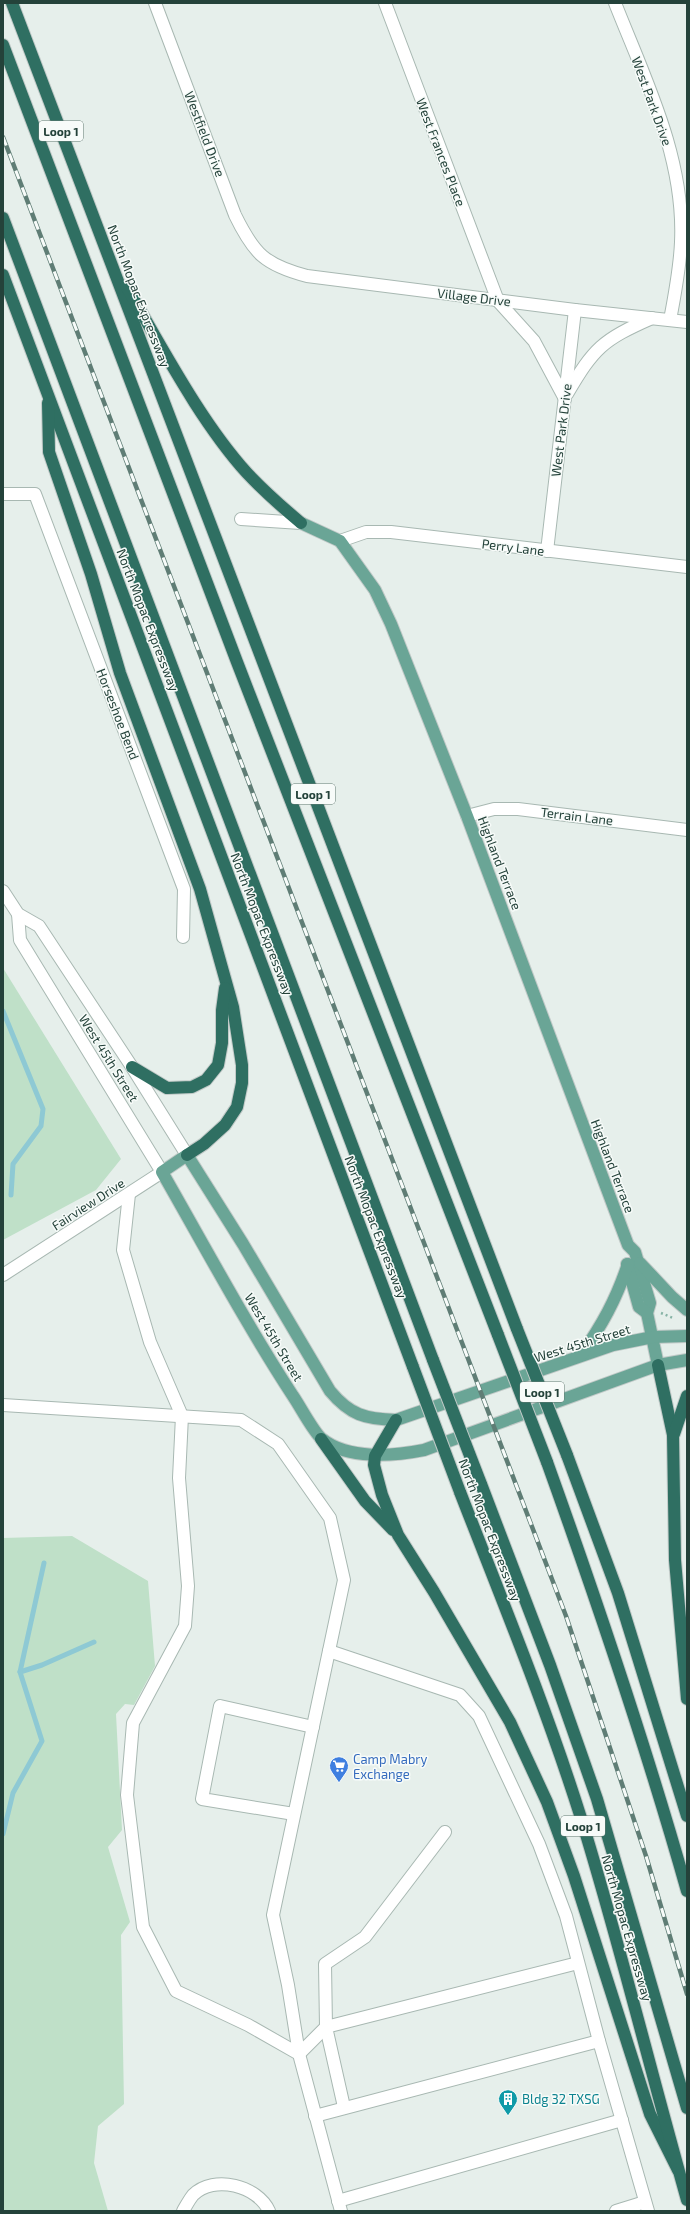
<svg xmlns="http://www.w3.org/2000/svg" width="690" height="2214" viewBox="0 0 690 2214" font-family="'Exo 2',sans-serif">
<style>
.green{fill:#bfe0c8}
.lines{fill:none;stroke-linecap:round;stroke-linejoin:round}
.stream{stroke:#8ec9d4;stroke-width:5}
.minor-casing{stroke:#a8b8b2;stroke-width:14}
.major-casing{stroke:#c2cac8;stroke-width:14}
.highway-casing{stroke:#c2cac8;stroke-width:14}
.path{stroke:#86b3a5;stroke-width:2.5;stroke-dasharray:2 3;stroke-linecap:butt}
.minor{stroke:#fff;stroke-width:12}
.major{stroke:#6aa596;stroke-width:12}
.highway{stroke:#2f6f62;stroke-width:12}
.rail-casing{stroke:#5f7d75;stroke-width:4.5}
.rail{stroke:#f7fbf9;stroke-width:3;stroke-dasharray:9;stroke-linecap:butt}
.highway-bridge-casing{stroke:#c2cac8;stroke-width:14;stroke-linecap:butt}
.highway-bridge{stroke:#2f6f62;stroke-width:12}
.labels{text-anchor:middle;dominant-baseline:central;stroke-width:3;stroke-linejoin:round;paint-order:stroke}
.shield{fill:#f7fbf9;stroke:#637a73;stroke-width:1}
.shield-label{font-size:12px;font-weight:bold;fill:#24423a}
.street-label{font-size:13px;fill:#24423a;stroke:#f7fbf9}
.shop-label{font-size:13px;fill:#366cbe;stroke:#f7fbf9;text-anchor:start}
.culture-label{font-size:13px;fill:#0d838f;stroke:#f7fbf9;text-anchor:start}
</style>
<rect width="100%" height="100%" fill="#e6efeb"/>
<g class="green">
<path d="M 3,968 L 121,1159 L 96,1190 L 3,1240 Z"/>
<path d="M 72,1536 L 148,1581 L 155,1666 L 134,1705 L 125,1704 L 116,1714 L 122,1830 L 108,1847 L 130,1922 L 121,1935 L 124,2104 L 98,2126 L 94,2163 L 108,2211 L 3,2211 L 3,1538 Z"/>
</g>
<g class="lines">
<g class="stream">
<path d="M 3,1011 L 43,1109 L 41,1126 L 13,1164 L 11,1195"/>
<path d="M 20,1672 L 42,1665 L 94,1642"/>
<path d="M 3,1834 L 13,1793 L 42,1741 L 20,1672 L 44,1563"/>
</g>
<defs>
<g id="minor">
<path d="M 155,3 L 235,215 C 254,254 265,265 307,276 L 575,310 L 687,322"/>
<path d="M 385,3 L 498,301 L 534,341 L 565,399"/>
<path d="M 615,3 C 645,79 685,158 681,242 C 680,268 675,294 670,320"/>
<path d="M 567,394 C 594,348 602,340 652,318"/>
<path d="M 3,494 L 35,494 L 184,889 L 183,937"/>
<path d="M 241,519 L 301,523"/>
<path d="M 340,541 L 366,532 L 391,532 L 687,567"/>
<path d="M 547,551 L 575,310"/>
<path d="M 467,816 L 494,809 L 518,809 L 687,830"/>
<path d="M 3,891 L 18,914 L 39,926 L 132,1067 L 187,1155"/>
<path d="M 129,1194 L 123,1250 L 150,1342 L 182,1416 L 179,1478 L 188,1586 L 185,1626 L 133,1723 L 127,1795 L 143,1927 L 176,1991 L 248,2025 L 299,2054 L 341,2211"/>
<path d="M 3,1275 L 162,1172 L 20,940 L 18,914"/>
<path d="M 3,1405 L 241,1420 L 278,1444 L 330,1518 L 344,1580 L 273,1915 L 288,1985 L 299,2054"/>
<path d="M 329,1651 L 460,1695 L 479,1716 L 539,1844 L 566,1916 L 599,2041 L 648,2211"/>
<path d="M 294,1814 L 202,1799 L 220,1706 L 313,1727"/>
<path d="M 299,2054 L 326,2027 L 325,1964 L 365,1937 L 445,1832"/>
<path d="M 344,2107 L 326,2027 L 578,1963"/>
<path d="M 315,2116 L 599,2041"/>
<path d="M 338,2201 L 622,2120"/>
<path d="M 183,2211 C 186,2206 189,2200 193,2195 C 214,2174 258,2186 269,2211"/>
<path d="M 616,2211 L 645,2202"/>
</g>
<g id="major">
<path d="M 301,523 L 340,541 L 375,590 L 391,624 L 467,816 L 628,1245 L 635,1252 L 650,1303 L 647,1313 L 658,1365"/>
<path d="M 640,1263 L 672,1297 L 687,1310"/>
<path d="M 627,1264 L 639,1307 L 647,1313"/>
<path d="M 687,1336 L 653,1337 L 613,1345 L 396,1420 C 365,1419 350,1415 330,1391 L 243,1244 L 187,1155 L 162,1172 C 205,1247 246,1324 293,1396 C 300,1406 314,1433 322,1439 C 348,1460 394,1456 424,1450 L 658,1365 L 687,1360"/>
<path d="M 581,1355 C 602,1325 616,1300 628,1264"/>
</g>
<g id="highway">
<path d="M 12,3 L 517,1329"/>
<path d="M 3,45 L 237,662 L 498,1335"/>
<path d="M 3,218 L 433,1360"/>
<path d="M 3,275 L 413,1367"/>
<path d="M 126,286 C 162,347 200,421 247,473 C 264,491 282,507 301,523"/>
<path d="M 48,403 L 49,452 L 91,574 L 120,673 L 200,889 L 233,1007 L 242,1065 L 242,1083 L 237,1107 L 225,1125 L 204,1144 L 187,1155"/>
<path d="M 132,1067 L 167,1088 L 192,1087 L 206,1080 L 218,1065 L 222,1043 L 222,1010 L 225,988"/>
<path d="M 658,1365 L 673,1435 L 675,1560 L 687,1699"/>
<path d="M 396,1420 L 375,1456 L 374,1465 L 382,1495 L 398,1535 L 434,1592 L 510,1722 L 547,1802 L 574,1876 L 650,2114 L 678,2170"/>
<path d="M 674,1434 L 687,1396"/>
<path d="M 321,1439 L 365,1501 L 393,1530"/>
<path d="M 567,1455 L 618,1593 L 687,1816"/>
<path d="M 547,1462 C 598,1604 646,1746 687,1891"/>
<path d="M 481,1484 L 550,1665 L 597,1799 L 687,2108"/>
<path d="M 460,1492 C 502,1600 546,1707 581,1818 C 620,1944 651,2073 687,2200"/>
</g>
</defs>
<use href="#minor" class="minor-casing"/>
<use href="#major" class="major-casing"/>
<use href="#highway" class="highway-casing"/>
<path class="path" d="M 661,1313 L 673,1318"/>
<use href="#minor" class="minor"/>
<use href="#major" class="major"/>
<use href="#highway" class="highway"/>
<defs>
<path id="rail" d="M 3,137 L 566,1616 L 646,1856 L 687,1994"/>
</defs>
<use href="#rail" class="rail-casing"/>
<use href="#rail" class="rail"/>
<defs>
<g id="highway-bridge">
<path d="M 517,1329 L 567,1455"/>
<path d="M 498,1335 L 547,1462"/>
<path d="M 433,1360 L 481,1484"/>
<path d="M 413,1367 L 460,1492"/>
</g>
</defs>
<use href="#highway-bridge" class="highway-bridge-casing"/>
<use href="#highway-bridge" class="highway-bridge"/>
</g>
<defs>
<symbol id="supermarket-pin" viewBox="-11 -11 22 30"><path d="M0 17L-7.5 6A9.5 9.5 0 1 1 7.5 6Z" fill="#3f7fe0" stroke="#f7fbf9"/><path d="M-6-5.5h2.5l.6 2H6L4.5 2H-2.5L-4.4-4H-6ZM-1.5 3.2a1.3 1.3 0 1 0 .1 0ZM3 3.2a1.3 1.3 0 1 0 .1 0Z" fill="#fff"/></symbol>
<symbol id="building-pin" viewBox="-11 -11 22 30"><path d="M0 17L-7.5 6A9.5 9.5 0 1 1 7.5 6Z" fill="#0f9aa8" stroke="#f7fbf9"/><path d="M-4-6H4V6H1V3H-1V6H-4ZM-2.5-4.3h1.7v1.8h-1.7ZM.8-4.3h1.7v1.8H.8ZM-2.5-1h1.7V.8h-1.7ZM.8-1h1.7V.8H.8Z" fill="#fff"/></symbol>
</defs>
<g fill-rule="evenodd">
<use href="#supermarket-pin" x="328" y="1755" width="22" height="30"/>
<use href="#building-pin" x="497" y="2088" width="22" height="30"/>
</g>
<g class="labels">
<g class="shield">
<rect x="39" y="121" width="44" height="20" rx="3"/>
<rect x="291" y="784" width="44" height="20" rx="3"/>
<rect x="520" y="1382" width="44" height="20" rx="3"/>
<rect x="561" y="1816" width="44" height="20" rx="3"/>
</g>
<g class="shield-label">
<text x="61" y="131">Loop 1</text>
<text x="313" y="794">Loop 1</text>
<text x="542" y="1392">Loop 1</text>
<text x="583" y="1826">Loop 1</text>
</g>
<g class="street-label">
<text transform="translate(652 101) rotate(70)">West Park Drive</text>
<text transform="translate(205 134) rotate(69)">Westfield Drive</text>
<text transform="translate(441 152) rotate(69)">West Frances Place</text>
<text transform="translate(139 296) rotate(69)">North Mopac Expressway</text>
<text transform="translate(474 297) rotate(7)">Village Drive</text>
<text transform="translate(561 430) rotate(-83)">West Park Drive</text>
<text transform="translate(513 547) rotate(7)">Perry Lane</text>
<text transform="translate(148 620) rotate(69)">North Mopac Expressway</text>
<text transform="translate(118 714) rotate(69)">Horseshoe Bend</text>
<text transform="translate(577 816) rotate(7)">Terrain Lane</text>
<text transform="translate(500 863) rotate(69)">Highland Terrace</text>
<text transform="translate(262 924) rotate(69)">North Mopac Expressway</text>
<text transform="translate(109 1058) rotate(58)">West 45th Street</text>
<text transform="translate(613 1166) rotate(69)">Highland Terrace</text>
<text transform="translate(88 1204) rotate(-33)">Fairview Drive</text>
<text transform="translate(376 1227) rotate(69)">North Mopac Expressway</text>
<text transform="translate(274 1337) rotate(59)">West 45th Street</text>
<text transform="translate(582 1343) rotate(-17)">West 45th Street</text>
<text transform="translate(490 1530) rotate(69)">North Mopac Expressway</text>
<text transform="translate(627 1928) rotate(74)">North Mopac Expressway</text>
</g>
<g class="shop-label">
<text x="353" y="1759">Camp Mabry<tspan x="353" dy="15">Exchange</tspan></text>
</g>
<g class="culture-label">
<text x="522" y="2099">Bldg 32 TXSG</text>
</g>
</g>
<rect width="690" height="2214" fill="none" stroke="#24423a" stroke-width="8"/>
</svg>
